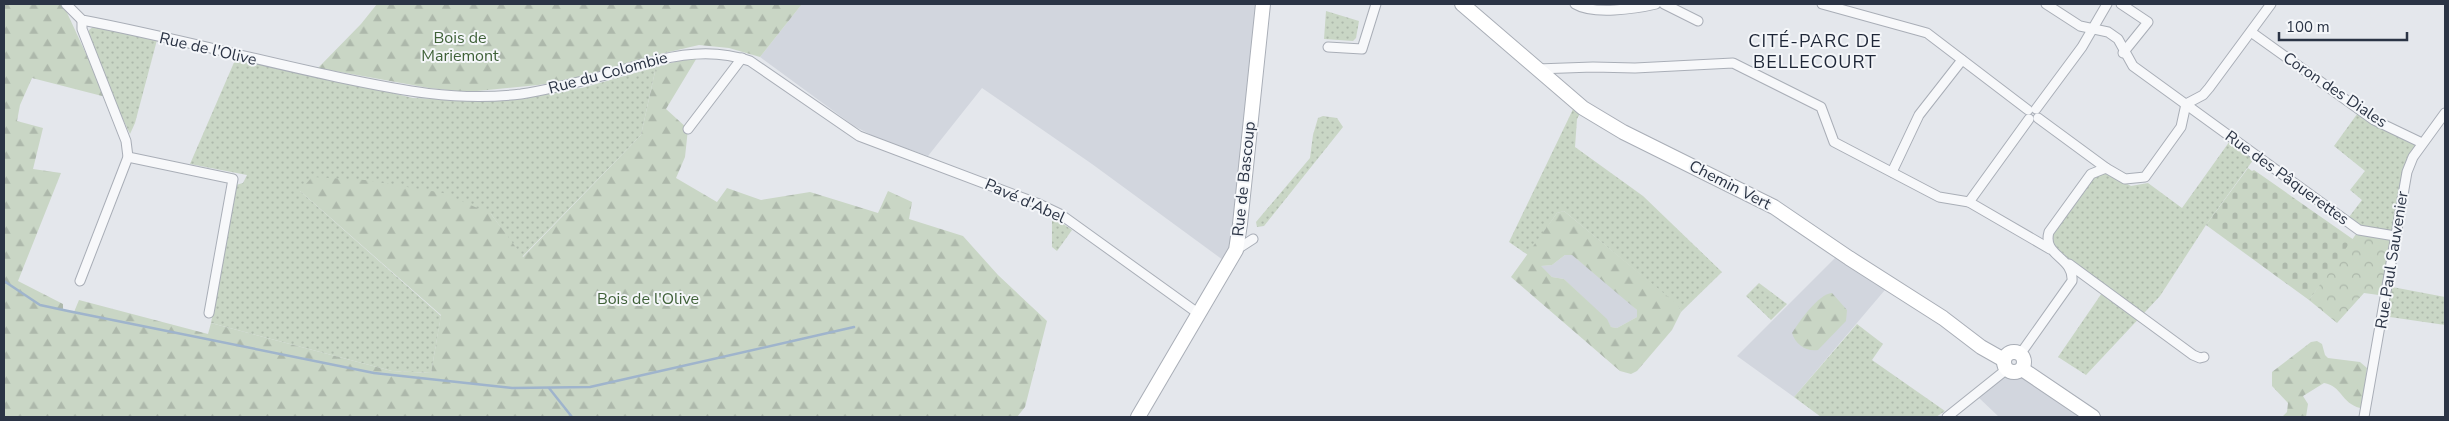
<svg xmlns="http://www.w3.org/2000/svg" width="2449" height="421" viewBox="0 0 2449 421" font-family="'Nunito Sans',sans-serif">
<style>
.built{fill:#d2d6de}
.grass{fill:url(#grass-dots)}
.forest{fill:url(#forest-firs);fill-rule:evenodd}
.cemetery{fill:url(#cemetery-stones)}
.park{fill:url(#park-crowns)}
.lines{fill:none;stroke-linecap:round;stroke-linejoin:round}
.stream{stroke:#9fb4cc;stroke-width:2.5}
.street-casing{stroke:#a9aeb7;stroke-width:11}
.secondary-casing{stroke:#a9aeb7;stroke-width:16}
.street{stroke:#f7f8fa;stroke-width:9}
.secondary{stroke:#fff;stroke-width:14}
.labels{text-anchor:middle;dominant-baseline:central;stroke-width:4;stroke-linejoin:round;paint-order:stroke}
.park-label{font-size:16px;fill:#3f6138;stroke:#f4f6f9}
.street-label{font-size:16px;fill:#2b3445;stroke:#f4f6f9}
.neighbourhood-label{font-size:18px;letter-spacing:1px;fill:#1d2536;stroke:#f4f6f9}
</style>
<defs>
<pattern id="grass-dots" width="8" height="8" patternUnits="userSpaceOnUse" patternTransform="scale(1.25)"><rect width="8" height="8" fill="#c9d6c5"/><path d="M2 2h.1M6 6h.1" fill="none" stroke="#adb8ab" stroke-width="1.8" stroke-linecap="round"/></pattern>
<pattern id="forest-firs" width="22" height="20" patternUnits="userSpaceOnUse" patternTransform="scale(1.25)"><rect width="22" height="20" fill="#c9d6c5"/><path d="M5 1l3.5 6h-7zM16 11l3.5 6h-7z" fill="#adb8ab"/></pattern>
<pattern id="cemetery-stones" width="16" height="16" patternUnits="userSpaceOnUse" patternTransform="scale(1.25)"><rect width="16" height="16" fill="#c9d6c5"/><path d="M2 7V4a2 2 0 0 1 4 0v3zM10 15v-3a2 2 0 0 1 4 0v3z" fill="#adb8ab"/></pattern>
<pattern id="park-crowns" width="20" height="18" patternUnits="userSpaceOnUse" patternTransform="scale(1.25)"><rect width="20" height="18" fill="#c9d6c5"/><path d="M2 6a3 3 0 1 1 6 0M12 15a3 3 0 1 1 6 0" fill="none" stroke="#adb8ab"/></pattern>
</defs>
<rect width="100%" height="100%" fill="#e4e7ec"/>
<g class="built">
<path d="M 802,4 L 1256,4 L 1236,213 L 1230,246 L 1223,260 L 1092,164 L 982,88 L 928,156 L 877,138 L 854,126 L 760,57 Z"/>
<path d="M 1837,251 L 1890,284 L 1794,397 L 1737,356 L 1835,258 Z"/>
<path d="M 1565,255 L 1572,255 L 1625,298 L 1637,310 L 1637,317 L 1617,328 L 1611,327 L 1606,319 L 1564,279 L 1552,277 L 1540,266 L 1552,265 Z"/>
<path d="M 2010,371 L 2017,372 L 2093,417 L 1999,417 L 1976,395 Z"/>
</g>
<g class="grass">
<path d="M 1326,11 L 1359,21 L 1356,38 L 1353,41 L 1324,39 Z"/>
<path d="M 94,26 L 157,40 L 135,123 L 130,134 L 113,99 L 89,35 L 89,30 Z"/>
<path d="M 236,58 L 293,69 L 413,98 L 469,100 L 582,88 L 656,67 L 641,135 L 522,257 L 491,214 L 300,191 L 441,316 L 431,373 L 392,371 L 211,323 L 236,185 L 243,183 L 247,175 L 190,164 Z"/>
<path d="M 1576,103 L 1583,108 L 1577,119 L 1575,147 L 1643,196 L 1722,272 L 1681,312 L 1677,305 L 1564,211 L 1557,213 L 1528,255 L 1509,242 Z"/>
<path d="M 2360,110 L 2422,143 L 2413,157 L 2395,236 L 2364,232 L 2346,221 L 2362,200 L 2350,190 L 2365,171 L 2334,146 Z"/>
<path d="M 1323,116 L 1337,118 L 1343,127 L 1264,226 L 1257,227 L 1256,222 L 1310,158 L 1313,135 L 1318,118 Z"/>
<path d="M 2232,138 L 2256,156 L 2206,225 L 2160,296 L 2086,375 L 2058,357 L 2104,290 L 2090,274 L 2067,263 L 2052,252 L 2050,234 L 2094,177 L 2107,173 L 2131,186 L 2148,183 L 2182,208 Z"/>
<path d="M 1052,216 L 1072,230 L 1057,251 L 1052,247 Z"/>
<path d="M 1759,283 L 1787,304 L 1771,320 L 1746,296 Z"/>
<path d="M 2387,286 L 2445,297 L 2445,325 L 2383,316 Z"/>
<path d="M 1857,324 L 1883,344 L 1872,360 L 1945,411 L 1936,417 L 1821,417 L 1794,397 Z"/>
</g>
<g class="forest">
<path d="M 4,4 L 63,4 L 106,97 L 32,78 L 20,105 L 17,121 L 43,128 L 33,169 L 61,173 L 18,281 L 63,304 L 63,309 L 74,312 L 79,300 L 208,334 L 211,323 L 392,371 L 431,373 L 441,315 L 300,191 L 312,177 L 365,180 L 443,193 L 491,214 L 523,257 L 641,135 L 656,67 L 698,56 L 666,109 L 688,129 L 685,157 L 676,178 L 717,202 L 727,188 L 761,200 L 810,192 L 878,213 L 888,191 L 912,202 L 909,219 L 963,236 L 998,275 L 1047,321 L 1025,407 L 1017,417 L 4,417 Z"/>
<path d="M 377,4 L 802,4 L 760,57 L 729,48 L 699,45 L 656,55 L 581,78 L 538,85 L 467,92 L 429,88 L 318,68 L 361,24 Z"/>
<path d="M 1564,211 L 1678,305 L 1681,312 L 1672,330 L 1637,371 L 1631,374 L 1620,371 L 1511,277 L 1557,213 ZM 1565,255 L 1572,255 L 1637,310 L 1637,317 L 1617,328 L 1611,327 L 1607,319 L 1564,279 L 1552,277 L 1541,266 L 1552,265 Z"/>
<path d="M 1832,293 L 1847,310 L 1846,321 L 1818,350 C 1806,352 1795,344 1792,333 C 1799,322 1818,294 1832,293 Z"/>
<path d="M 2317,341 L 2322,344 L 2325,355 L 2328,358 L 2360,362 L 2367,368 L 2362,406 L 2360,408 C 2341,403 2342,386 2324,383 L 2303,396 L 2308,404 L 2306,417 L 2282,417 L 2287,412 L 2288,403 L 2272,386 L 2272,372 L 2311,342 Z"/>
</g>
<path class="cemetery" d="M 2248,168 L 2252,171 L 2254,170 L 2354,240 L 2309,300 L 2206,225 Z"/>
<path class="park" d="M 2359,230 L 2395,236 L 2386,296 L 2364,293 L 2337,323 L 2309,300 Z"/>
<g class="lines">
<g class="stream">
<path d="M 4,281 L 40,305 L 68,311 L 374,373 L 512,388 L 590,387 L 854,327"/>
<path d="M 549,388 L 572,417"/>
</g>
<defs>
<g id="street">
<path d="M 66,4 L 82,20 C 167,36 252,59 337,77 C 399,90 457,102 521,94 C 548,90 575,83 602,76 C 650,62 699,43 750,61 L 859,136 L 1039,204 L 1060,214 L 1199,314"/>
<path d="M 1575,4 C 1593,15 1635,9 1656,4"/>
<path d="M 1664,4 L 1698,21"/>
<path d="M 1822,4 L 1927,33 L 2028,110"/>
<path d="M 2046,4 L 2080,26 L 2108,32 L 2118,39 L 2133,66 L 2359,230 L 2395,236"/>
<path d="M 2121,4 L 2148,22 L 2123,53"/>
<path d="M 2251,32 L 2374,120 L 2422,143"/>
<path d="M 1328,47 L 1362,49 L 1376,4"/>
<path d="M 1537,69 L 1593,67 L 1635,68 L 1733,63 L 1821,107 L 1834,142 L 1939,197 L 1969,202 L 2050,249"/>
<path d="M 2036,109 L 2082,47 L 2107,4"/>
<path d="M 2038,118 L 2106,168"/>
<path d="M 688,129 L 742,58"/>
<path d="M 128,157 L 233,179 L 209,313"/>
<path d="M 1892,172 L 1919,115 L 1962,60"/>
<path d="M 1969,202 L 2029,119"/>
<path d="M 1236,250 L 1253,239"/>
<path d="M 2069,264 L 2193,355 L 2200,358 L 2204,357"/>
<path d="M 80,281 L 128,157 L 126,141 L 82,29 L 82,20"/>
<path d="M 2021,353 L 2072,281 C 2074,257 2042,256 2049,232 L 2091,174 L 2106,168 L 2125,179 L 2145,177 L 2181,127 L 2186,104 L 2203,95 L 2209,88 L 2271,4"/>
<path d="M 1947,417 L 2007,369"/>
<path d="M 2364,417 L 2407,172 L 2413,157 L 2445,113"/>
</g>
<g id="secondary">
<path d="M 1462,4 L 1583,108 L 1623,132 L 1774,207 L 1849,258 L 1943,318 L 1981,347 L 2004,360"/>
<circle cx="2014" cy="362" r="10"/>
<path d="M 2022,369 L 2093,417"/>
<path d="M 1138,417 L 1236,250 L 1240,224 L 1263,4"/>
</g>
</defs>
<use href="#street" class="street-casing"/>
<use href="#secondary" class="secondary-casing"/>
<use href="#street" class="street"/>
<use href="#secondary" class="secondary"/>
</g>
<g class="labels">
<g class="park-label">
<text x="460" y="38">Bois de<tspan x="460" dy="18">Mariemont</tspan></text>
<text x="648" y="299">Bois de l'Olive</text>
</g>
<g class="street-label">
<text transform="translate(208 49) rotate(13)">Rue de l'Olive</text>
<text transform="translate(608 73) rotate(-15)">Rue du Colombie</text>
<text transform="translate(2335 90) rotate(34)">Coron des Diales</text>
<text transform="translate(2287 178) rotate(36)">Rue des Pâquerettes</text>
<text transform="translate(1244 179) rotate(-84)">Rue de Bascoup</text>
<text transform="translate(1730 185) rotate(27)">Chemin Vert</text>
<text transform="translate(1025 201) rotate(24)">Pavé d'Abel</text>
<text transform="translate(2392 260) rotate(-81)">Rue Paul Sauvenier</text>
</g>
<g class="neighbourhood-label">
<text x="1815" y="41">CITÉ-PARC DE<tspan x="1815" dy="21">BELLECOURT</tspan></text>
</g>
</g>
<rect width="2449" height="421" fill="none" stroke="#2b3445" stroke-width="10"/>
<path d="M2279 32v8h128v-8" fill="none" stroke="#2b3445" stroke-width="2.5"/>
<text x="2286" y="32" font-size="15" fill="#2b3445" stroke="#f4f6f9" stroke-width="4" paint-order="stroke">100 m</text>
</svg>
